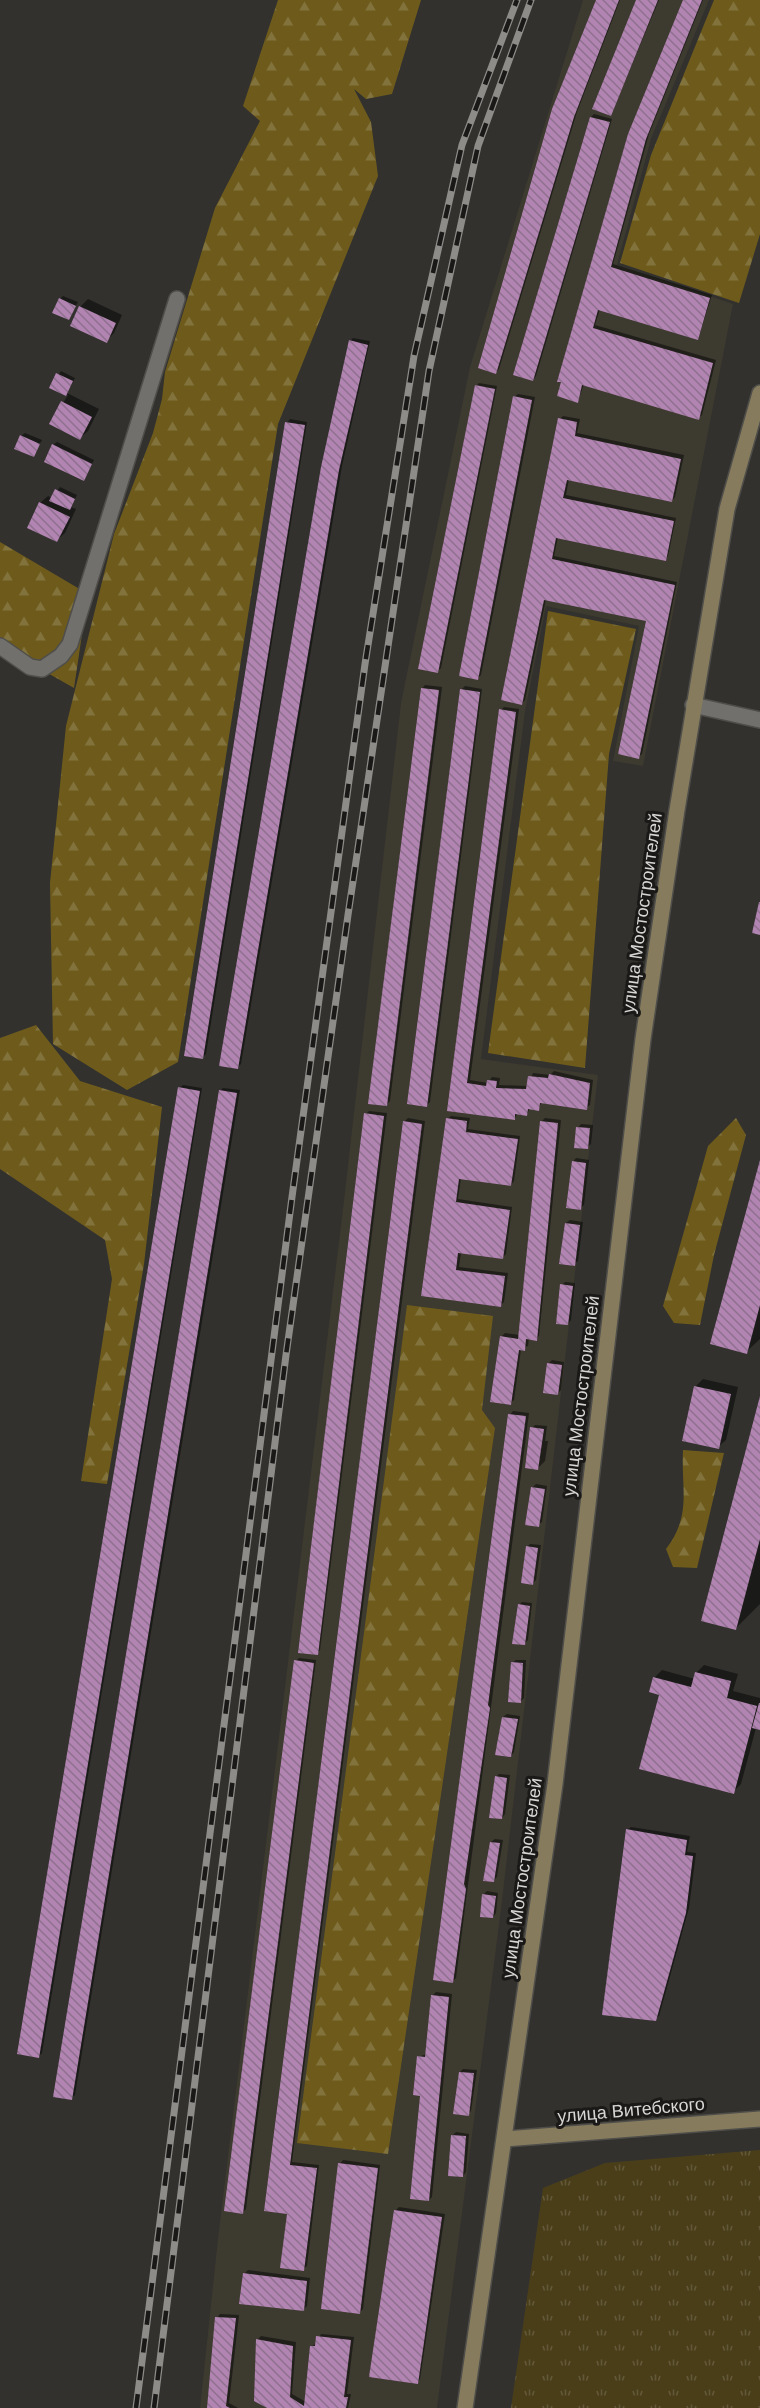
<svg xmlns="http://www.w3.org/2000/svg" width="760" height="2408" viewBox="0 0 760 2408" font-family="Arial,sans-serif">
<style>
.built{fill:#3d3a30}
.grass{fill:url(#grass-tufts)}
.forest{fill:url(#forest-firs)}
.shadow{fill:#0007}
.building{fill:url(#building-back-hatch)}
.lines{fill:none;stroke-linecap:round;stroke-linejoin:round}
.street-casing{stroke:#4f4e4a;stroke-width:18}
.secondary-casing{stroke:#4f4e4a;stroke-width:18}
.street{stroke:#72706c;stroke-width:15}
.secondary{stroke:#867c5d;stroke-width:15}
.rail-casing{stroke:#8d8c89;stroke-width:7}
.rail{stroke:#1a1917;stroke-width:4.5;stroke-dasharray:14;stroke-linecap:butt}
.labels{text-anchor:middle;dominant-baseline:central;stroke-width:6;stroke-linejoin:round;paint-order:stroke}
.street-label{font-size:18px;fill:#d7d6d4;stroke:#1a1917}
</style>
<defs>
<pattern id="grass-tufts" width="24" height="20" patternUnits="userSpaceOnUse" patternTransform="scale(1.5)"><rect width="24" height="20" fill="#4a3e19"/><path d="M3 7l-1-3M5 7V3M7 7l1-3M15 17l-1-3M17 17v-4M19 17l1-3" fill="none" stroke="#63593a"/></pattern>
<pattern id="forest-firs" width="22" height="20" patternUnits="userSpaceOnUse" patternTransform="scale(1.5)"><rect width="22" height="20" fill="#6e5b1c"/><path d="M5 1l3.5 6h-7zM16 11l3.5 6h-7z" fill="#82723c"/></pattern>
<pattern id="building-back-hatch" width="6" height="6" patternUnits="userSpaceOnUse" patternTransform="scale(1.5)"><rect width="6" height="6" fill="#b184b1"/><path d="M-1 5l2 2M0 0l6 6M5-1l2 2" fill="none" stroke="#8f708f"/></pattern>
</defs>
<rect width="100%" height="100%" fill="#32312d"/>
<path class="built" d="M 583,0 L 709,0 L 651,139 L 617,265 L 733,304 L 643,766 L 613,761 L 639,626 L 546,606 L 525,711 L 481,1059 L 598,1075 L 501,1909 L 437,2408 L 200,2408 L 218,2239 L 343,1209 L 401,703 L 470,367 Z"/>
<path class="grass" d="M 760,2150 L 760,2408 L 511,2408 L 543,2188 L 605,2163 Z"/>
<g class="forest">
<path d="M 278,0 L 421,0 L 392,94 L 366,99 L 354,89 L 371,122 L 378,176 L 278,424 L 178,1062 L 127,1090 L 53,1044 L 50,883 L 66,726 L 114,534 L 153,433 L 162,399 L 165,372 L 215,208 L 260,121 L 243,106 Z"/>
<path d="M 714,0 L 760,0 L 760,234 L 739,303 L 620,263 L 651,155 Z"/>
<path d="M 0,542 L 88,594 L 74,688 L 30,663 L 0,640 Z"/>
<path d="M 548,611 L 636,629 L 609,754 L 585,1068 L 488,1053 Z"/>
<path d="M 36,1025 L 80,1081 L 162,1107 L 144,1264 L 107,1484 L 81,1481 L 112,1279 L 105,1240 L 0,1169 L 0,1038 Z"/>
<path d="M 736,1118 L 746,1135 L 714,1255 L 700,1325 L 674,1323 L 663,1306 L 708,1146 Z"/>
<path d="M 407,1305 L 493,1316 L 482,1410 L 495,1428 L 388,2154 L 297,2143 Z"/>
<path d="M 683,1450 L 724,1453 L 697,1568 L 673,1567 L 666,1549 C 692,1515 681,1490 683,1450 Z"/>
</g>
<g class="shadow">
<path d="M 599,0 L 620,0 L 577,112 L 499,369 L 496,372 Z"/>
<path d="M 638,0 L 659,0 L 611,115 Z"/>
<path d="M 684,0 L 703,0 L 649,134 L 613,264 L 712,295 L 698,339 L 600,309 L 595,325 L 716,360 L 702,415 L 698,418 L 584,384 L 578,401 L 559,395 Z"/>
<path d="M 594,114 L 612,119 L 536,376 L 533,380 L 591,117 Z"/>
<path d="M 63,296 L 78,302 L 68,319 L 60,299 Z"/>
<path d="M 88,299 L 122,315 L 114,333 L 106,341 L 80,307 Z"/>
<path d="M 353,338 L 370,341 L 342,466 L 241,1064 L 237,1067 L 350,341 Z"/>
<path d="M 61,371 L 75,378 L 67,393 L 99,409 L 88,431 L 80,438 L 51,423 L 68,395 L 51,387 Z"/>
<path d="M 479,383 L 497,386 L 441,668 L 438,671 L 476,386 Z"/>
<path d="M 518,394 L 535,397 L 481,675 L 478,678 L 514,397 Z"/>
<path d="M 563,416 L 580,419 L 577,433 L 684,455 L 675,497 L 672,501 L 569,479 L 566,495 L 676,518 L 668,556 L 665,559 L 558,537 L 554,556 L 677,582 L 642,754 L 638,757 L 647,620 L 546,599 L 525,700 L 522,703 L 560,419 Z"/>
<path d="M 290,419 L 307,422 L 206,1054 L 203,1057 L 287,423 Z"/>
<path d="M 25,433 L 42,440 L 33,455 L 21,436 Z"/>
<path d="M 57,442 L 94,460 L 84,479 L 53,445 Z"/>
<path d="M 60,487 L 77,495 L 71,507 L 76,509 L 65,533 L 57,540 L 40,503 L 48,496 L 52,498 Z"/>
<path d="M 425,685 L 442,687 L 390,1101 L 386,1105 L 422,689 Z"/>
<path d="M 465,686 L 482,689 L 430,1102 L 427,1105 L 462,689 Z"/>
<path d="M 504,707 L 519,709 L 470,1080 L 488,1083 L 492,1077 L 500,1078 L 499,1085 L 528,1086 L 533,1073 L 550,1075 L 554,1071 L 593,1080 L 590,1105 L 586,1108 L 542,1102 L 538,1109 L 530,1108 L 527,1114 L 518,1113 L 514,1119 L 448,1110 L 501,710 Z"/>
<path d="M 183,1085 L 202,1088 L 42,2053 L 39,2056 L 179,1088 Z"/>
<path d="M 223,1088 L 240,1090 L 75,2095 L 71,2098 L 220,1091 Z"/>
<path d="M 369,1111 L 387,1113 L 320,1650 L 317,1653 L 366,1114 Z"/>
<path d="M 451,1116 L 470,1118 L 468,1129 L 520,1136 L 514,1181 L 511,1185 L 461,1178 L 458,1199 L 512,1207 L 506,1254 L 502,1258 L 461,1252 L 459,1267 L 508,1273 L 504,1302 L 500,1306 L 423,1295 L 447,1119 Z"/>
<path d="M 408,1118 L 425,1121 L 292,2162 L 319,2165 L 307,2266 L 303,2269 L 289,2212 L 266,2209 L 404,1122 Z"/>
<path d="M 545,1118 L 561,1120 L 539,1336 L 536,1339 L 529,1338 L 528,1346 L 521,1349 L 514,1400 L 510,1403 L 501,1337 L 505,1333 L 520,1335 L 542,1121 Z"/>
<path d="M 581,1124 L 593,1125 L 591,1144 L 587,1147 L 578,1128 Z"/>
<path d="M 576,1158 L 589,1160 L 584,1205 L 580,1208 L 573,1162 Z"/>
<path d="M 760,1163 L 760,1339 L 746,1352 Z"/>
<path d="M 570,1220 L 583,1222 L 578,1261 L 574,1264 L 566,1223 Z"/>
<path d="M 565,1282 L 575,1283 L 571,1320 L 568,1324 L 562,1285 Z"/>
<path d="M 552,1360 L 564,1362 L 561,1390 L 557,1394 L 548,1364 Z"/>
<path d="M 703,1379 L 738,1387 L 726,1440 L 718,1447 L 696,1386 Z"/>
<path d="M 760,1398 L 760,1604 L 736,1628 Z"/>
<path d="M 513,1411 L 529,1413 L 456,1978 L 453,1981 L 510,1415 Z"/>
<path d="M 535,1425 L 547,1426 L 545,1441 L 548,1441 L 545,1461 L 538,1468 L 532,1428 Z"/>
<path d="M 536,1484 L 547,1486 L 542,1522 L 538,1525 L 532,1488 Z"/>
<path d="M 530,1544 L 541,1545 L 536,1580 L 533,1583 L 527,1547 Z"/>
<path d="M 522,1602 L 532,1603 L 528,1640 L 524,1644 L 519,1605 Z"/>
<path d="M 299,1658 L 316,1660 L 246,2209 L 243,2212 L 296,1661 Z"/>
<path d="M 516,1660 L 526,1660 L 524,1698 L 520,1702 L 512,1663 Z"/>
<path d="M 704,1665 L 738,1674 L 733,1691 L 760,1698 L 760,1729 L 756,1728 L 741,1784 L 733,1792 L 660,1694 L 654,1678 L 662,1670 L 695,1679 L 697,1672 Z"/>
<path d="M 507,1714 L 520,1716 L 514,1752 L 511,1756 L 503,1717 Z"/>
<path d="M 499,1774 L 510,1775 L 505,1814 L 502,1818 L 496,1777 Z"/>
<path d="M 631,1827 L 690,1836 L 687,1852 L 696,1853 L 689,1908 L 659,2016 L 655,2019 L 627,1830 Z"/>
<path d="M 495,1839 L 503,1840 L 497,1877 L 493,1881 L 491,1842 Z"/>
<path d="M 487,1891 L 498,1893 L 496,1913 L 493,1917 L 483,1895 Z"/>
<path d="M 436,1992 L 452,1994 L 432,2197 L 429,2200 L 418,2057 L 427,2054 L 432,1996 Z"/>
<path d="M 463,2069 L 477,2070 L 471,2111 L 468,2114 L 460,2072 Z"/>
<path d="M 456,2132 L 469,2134 L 466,2172 L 463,2176 L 452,2136 Z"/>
<path d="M 343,2160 L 380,2165 L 363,2309 L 359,2313 L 340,2164 Z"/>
<path d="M 399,2207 L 445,2214 L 420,2379 L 417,2382 L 395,2211 Z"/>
<path d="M 248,2270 L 310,2278 L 307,2306 L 303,2310 L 244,2274 Z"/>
<path d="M 220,2314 L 239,2315 L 229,2403 L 238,2408 L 208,2408 L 217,2318 Z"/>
<path d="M 321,2334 L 354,2337 L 347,2394 L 351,2394 L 348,2408 L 270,2408 L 256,2400 L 258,2339 L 261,2336 L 296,2342 L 292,2394 L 306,2402 L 311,2347 L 317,2343 Z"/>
</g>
<g class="building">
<path d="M 596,0 L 619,0 L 574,117 L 496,374 L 478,368 L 552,109 Z"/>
<path d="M 636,0 L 658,0 L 611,116 L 592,109 Z"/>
<path d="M 683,0 L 702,0 L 646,139 L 611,267 L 710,298 L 698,340 L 598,310 L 593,328 L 713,363 L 699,420 L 582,385 L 578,403 L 557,396 L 561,382 L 557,382 L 628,134 Z"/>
<path d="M 590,117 L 610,122 L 533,381 L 513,375 Z"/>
<path d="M 59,298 L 76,306 L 69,320 L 52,313 Z"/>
<path d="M 79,306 L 116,323 L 107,343 L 70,326 Z"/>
<path d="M 349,340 L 368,345 L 339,470 L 238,1069 L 219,1066 L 321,467 Z"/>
<path d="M 56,373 L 73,381 L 66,396 L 49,388 Z"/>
<path d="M 475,385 L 495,389 L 438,673 L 418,669 Z"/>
<path d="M 513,396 L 532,400 L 478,680 L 459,676 Z"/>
<path d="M 61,401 L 92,417 L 80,440 L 49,424 Z"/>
<path d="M 558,418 L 577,422 L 575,436 L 681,459 L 672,502 L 567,480 L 563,498 L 674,521 L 666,561 L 556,538 L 552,559 L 675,585 L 639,759 L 618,754 L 646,621 L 544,600 L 522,705 L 501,700 Z"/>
<path d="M 285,422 L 305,425 L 203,1059 L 184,1056 Z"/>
<path d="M 20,435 L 40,444 L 34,457 L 14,449 Z"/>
<path d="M 52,444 L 92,464 L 84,481 L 44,462 Z"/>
<path d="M 55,489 L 75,499 L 70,510 L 49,501 Z"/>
<path d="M 39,502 L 70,517 L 57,542 L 27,528 Z"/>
<path d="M 421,688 L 439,690 L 387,1106 L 368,1104 Z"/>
<path d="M 460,689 L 480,692 L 427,1107 L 407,1104 Z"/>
<path d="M 499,709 L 516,712 L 467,1083 L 486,1086 L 487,1080 L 497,1081 L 496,1088 L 526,1089 L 528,1076 L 548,1078 L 549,1074 L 590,1083 L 587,1110 L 540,1103 L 539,1111 L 528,1109 L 527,1116 L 515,1114 L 515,1120 L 447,1111 Z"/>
<path d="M 759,902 L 760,902 L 760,935 L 752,933 Z"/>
<path d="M 178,1087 L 200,1091 L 39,2058 L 17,2054 Z"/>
<path d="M 219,1090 L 237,1093 L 72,2100 L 53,2097 Z"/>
<path d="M 364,1113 L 384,1116 L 318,1655 L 298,1653 Z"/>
<path d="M 446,1118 L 467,1121 L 466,1132 L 518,1139 L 511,1186 L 459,1179 L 456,1202 L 510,1210 L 503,1259 L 458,1253 L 456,1270 L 505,1276 L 501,1307 L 421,1296 Z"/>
<path d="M 403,1121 L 422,1124 L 290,2165 L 317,2168 L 304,2271 L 280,2268 L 287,2214 L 264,2211 Z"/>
<path d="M 540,1121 L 558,1123 L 537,1341 L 526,1339 L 525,1351 L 519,1350 L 511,1405 L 490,1402 L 500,1336 L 518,1339 Z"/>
<path d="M 576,1127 L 590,1128 L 588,1149 L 574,1148 Z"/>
<path d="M 760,1160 L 760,1305 L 747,1354 L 710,1344 Z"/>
<path d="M 572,1161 L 586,1163 L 581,1210 L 566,1208 Z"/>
<path d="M 565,1223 L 580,1225 L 575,1266 L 559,1264 Z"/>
<path d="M 560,1284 L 573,1286 L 568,1325 L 556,1324 Z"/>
<path d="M 547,1363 L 562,1365 L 558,1395 L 543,1393 Z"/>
<path d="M 694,1386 L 731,1394 L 719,1449 L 682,1441 Z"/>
<path d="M 760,1396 L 760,1539 L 736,1630 L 701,1621 Z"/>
<path d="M 508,1414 L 526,1416 L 488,1705 L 490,1708 L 464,1884 L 466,1889 L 453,1983 L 433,1980 Z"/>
<path d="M 530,1427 L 544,1429 L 538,1470 L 525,1468 Z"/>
<path d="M 531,1487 L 545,1489 L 539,1527 L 525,1525 Z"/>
<path d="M 526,1546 L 538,1548 L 533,1585 L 521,1583 Z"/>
<path d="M 518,1604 L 530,1606 L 525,1645 L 512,1644 Z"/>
<path d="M 294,1660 L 314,1663 L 243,2214 L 224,2211 Z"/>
<path d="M 511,1662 L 523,1663 L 521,1703 L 508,1702 Z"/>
<path d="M 695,1672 L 731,1681 L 727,1698 L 757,1706 L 734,1794 L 639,1769 L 659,1695 L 649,1692 L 653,1677 L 691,1687 Z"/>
<path d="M 759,1703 L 760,1703 L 760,1730 L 752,1728 Z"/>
<path d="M 502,1717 L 518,1719 L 511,1757 L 495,1755 Z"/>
<path d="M 495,1776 L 507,1778 L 502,1819 L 489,1818 Z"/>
<path d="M 626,1829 L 687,1840 L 685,1855 L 693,1856 L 686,1913 L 656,2021 L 602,2015 Z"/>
<path d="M 490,1842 L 500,1843 L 494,1882 L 483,1881 Z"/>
<path d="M 482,1894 L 496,1896 L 493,1918 L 480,1917 Z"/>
<path d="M 431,1995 L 449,1997 L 429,2201 L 410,2199 L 420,2096 L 413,2095 L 417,2056 L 425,2057 Z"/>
<path d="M 459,2072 L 474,2073 L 469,2116 L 453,2114 Z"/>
<path d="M 451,2135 L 466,2136 L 463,2177 L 448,2176 Z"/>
<path d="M 338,2163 L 378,2168 L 360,2314 L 321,2309 Z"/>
<path d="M 394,2210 L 442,2217 L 418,2384 L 369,2377 Z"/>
<path d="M 243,2273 L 307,2281 L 304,2311 L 239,2304 Z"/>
<path d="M 215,2317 L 236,2318 L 226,2406 L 230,2408 L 207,2408 Z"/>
<path d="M 316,2336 L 351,2340 L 344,2397 L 348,2397 L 346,2408 L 267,2408 L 254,2401 L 256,2339 L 293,2346 L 290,2397 L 304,2406 L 310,2346 L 315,2346 Z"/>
</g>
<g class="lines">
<defs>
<g id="street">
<path d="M 0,646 L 30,667 L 42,669 L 61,656 L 70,644 L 177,299"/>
<path d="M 693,705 L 760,720"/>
</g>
<g id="secondary">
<path d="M 505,2139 L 760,2119"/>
<path d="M 465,2408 L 555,1784 L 643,1039 L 677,810 L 727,509 L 760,393"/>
</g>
</defs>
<use href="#street" class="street-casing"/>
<use href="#secondary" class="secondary-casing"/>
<use href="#street" class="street"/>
<use href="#secondary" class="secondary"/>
<defs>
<g id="rail">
<path d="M 136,2408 L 292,1197 L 365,664 L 414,356 L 462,145 L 517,0"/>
<path d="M 154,2408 L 286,1355 L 348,915 L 429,371 L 478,146 L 531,0"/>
</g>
</defs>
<use href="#rail" class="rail-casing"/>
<use href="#rail" class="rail"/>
</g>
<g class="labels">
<g class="street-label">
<text transform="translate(642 913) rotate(-82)">улица Мостостроителей</text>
<text transform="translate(581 1396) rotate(-83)">улица Мостостроителей</text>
<text transform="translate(522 1878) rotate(-82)">улица Мостостроителей</text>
<text transform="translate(631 2110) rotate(-5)">улица Витебского</text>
</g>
</g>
</svg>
